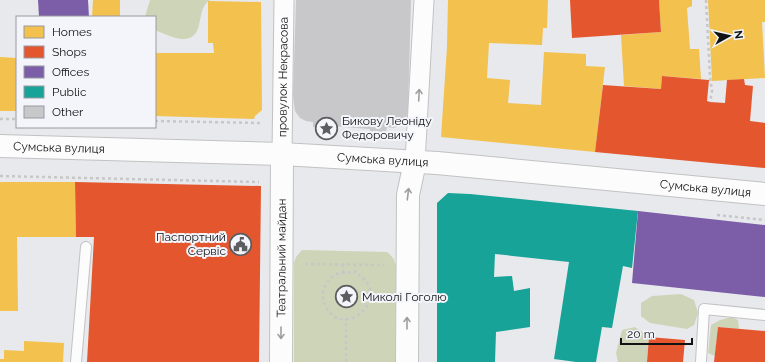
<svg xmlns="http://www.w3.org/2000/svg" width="765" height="362" viewBox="0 0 765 362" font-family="Raleway,sans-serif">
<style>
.green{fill:#ced4b7}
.homes{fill:#f2c14e}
.shops{fill:#e4572e}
.offices{fill:#7b5ea7}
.public{fill:#17a398}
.building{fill:#c8c7c9}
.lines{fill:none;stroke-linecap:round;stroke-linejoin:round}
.service-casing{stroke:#c2c2c4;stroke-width:12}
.minor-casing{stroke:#c2c2c4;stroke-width:21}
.tertiary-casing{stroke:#c2c2c4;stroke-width:24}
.primary-casing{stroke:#c2c2c4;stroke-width:24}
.path{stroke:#c7c7c8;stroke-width:2.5;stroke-dasharray:3 3;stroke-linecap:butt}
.service{stroke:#fcfcfc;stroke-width:10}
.minor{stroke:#fcfcfc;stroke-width:19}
.tertiary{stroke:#fcfcfc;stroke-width:22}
.primary{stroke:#fcfcfc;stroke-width:22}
.oneway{stroke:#9e9e9f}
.labels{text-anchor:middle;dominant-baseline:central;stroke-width:4;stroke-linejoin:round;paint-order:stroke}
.street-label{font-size:12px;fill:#111214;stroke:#f3f5fb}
.poi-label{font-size:12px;fill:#111214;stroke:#f3f5fb;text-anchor:start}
</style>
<rect width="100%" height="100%" fill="#e8e9ec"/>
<g class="green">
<path d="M 150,0 L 210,0 C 195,8 206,37 185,39 C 177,40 162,33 155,30 L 155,17 L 145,17 Z"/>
<path d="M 302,250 L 387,252 C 393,257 395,260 396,268 L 395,362 L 294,362 L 294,263 L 296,257 Z"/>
<path d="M 681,294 L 694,300 L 698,313 L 694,325 L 687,329 L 650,323 L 641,316 L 641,303 L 652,296 Z"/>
<path d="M 732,317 L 738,320 L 739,329 L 718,327 L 715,356 L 708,353 L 711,325 L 720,320 Z"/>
<path d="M 635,327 L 649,337 L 647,362 L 618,362 L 616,353 L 622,330 Z"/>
</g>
<g class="homes">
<path d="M 93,0 L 120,0 L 120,17 L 92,17 Z"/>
<path d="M 448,0 L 548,0 L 547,28 L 543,28 L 542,45 L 489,43 L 487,78 L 510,80 L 508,103 L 541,105 L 544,52 L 586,54 L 586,66 L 605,67 L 595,152 L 441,137 L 447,47 Z"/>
<path d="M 659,0 L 692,0 L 692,6 L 687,8 L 690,49 L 699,49 L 701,79 L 662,76 L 661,89 L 624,86 L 621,35 L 661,32 Z"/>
<path d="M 708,0 L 765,0 L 765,22 L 762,22 L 765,78 L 712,81 Z"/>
<path d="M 208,1 L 261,2 L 262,110 L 255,116 L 254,119 L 155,116 L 155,53 L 214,53 L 213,43 L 208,43 Z"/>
<path d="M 0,57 L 17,58 L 17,111 L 0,111 Z"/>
<path d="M 0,182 L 75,182 L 76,237 L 17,237 L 18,311 L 0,311 Z"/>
<path d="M 24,341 L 64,343 L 63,362 L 0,362 L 0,359 L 4,359 L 4,350 L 24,351 Z"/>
</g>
<g class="shops">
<path d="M 570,0 L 659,0 L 661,32 L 572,38 Z"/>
<path d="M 662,76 L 709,80 L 707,101 L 710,102 L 725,103 L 727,80 L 744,79 L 745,85 L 753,86 L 750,121 L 765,123 L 765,168 L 595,152 L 603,85 L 661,89 Z"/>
<path d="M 75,182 L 261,186 L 259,362 L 87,362 L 94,237 L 76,237 Z"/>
<path d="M 718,327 L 765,331 L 765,362 L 714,362 Z"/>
<path d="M 649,337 L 685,340 L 683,362 L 647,362 Z"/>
</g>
<g class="offices">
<path d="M 38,0 L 88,0 L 89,17 L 39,17 Z"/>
<path d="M 638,211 L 765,225 L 765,297 L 632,283 Z"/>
</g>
<path class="public" d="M 448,193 L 470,194 L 638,211 L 632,268 L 623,266 L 612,328 L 602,327 L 596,362 L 576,362 L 554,359 L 569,262 L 495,254 L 494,277 L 512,276 L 514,291 L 530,288 L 530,327 L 496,332 L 495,362 L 437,362 L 437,203 Z"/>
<path class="building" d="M 296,0 L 411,0 L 408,110 L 406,119 L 401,124 L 394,128 L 387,127 L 386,132 L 370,131 L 370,129 L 332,126 L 332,128 L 327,128 L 313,127 L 313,122 L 306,121 L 300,118 L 295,111 L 293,95 Z"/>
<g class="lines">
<defs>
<g id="service">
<path d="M 76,362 L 86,247"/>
<path d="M 701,362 L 704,309 L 765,315"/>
</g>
<g id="minor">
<path id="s1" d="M 282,154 L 284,0"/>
<path d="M 415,162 L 424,0"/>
</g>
<g id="tertiary">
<path id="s2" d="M 281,362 L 282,154"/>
<path d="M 407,362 L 408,195 L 415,162"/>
</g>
<g id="primary">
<path id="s3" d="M 0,146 L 282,154 L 437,163 L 765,194"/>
</g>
</defs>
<use href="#service" class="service-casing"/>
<use href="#minor" class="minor-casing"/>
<use href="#tertiary" class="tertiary-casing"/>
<use href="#primary" class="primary-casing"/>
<g class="path">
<path d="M 706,0 L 710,77 L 712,91 L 710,102"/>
<path d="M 0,119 L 17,119"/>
<path d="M 155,121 L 260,123"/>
<path d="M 0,176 L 259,182"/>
<path d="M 717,215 L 765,220"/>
<path d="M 305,264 L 384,265"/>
<path d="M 355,264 L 355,273 C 397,294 343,344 325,305 C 320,293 325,279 337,274 C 343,272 349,272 355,273"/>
<path d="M 343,273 L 343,264"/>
<path d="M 346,362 L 346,319"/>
</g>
<use href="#service" class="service"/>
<use href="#minor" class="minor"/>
<use href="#tertiary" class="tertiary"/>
<use href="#primary" class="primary"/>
</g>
<defs><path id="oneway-shaft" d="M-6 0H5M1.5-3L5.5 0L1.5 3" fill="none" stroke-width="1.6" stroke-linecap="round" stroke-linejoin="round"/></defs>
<g class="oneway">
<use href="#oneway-shaft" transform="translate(419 95) rotate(-87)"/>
<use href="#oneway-shaft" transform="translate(408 194) rotate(-83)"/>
<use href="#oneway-shaft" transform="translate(407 323) rotate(-90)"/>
<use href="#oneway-shaft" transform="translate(281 333) rotate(90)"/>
</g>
<defs>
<symbol id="sight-ring" viewBox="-11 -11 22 22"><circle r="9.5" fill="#f3f5fb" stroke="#5c5d60" stroke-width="1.5"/><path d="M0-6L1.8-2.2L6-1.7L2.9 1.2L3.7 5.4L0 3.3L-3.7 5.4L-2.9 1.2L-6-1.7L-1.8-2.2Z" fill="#5c5d60"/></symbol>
<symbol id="civic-ring" viewBox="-11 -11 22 22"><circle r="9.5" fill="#f3f5fb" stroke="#5c5d60" stroke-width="1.5"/><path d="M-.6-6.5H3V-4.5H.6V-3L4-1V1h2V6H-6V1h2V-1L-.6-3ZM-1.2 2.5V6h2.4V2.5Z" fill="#5c5d60"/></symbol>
</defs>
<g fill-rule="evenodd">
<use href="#sight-ring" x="314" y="116" width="25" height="25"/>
<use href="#civic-ring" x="228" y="232" width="25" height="25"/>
<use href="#sight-ring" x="334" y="284" width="25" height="25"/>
</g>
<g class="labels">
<g class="street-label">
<text stroke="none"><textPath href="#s1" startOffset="77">провулок Некрасова</textPath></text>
<text stroke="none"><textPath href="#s3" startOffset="59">Сумська вулиця</textPath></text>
<text stroke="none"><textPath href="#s3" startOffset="383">Сумська вулиця</textPath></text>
<text stroke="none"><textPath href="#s3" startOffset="707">Сумська вулиця</textPath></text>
<text stroke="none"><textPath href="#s2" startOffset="104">Театральний майдан</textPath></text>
</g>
<g class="poi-label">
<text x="342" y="121">Бикову Леоніду<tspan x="342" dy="14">Федоровичу</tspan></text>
<text x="226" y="237" text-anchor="end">Паспортний<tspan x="226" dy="14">Сервіс</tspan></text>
<text x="362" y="297">Миколі Гоголю</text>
</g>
</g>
<rect x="16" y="16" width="140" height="112" fill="#f3f5fb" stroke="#999a9f"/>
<rect x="24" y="26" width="20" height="12" fill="#f2c14e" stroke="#999a9f"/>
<text x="52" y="36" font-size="12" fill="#111214">Homes</text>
<rect x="24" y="46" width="20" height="12" fill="#e4572e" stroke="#999a9f"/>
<text x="52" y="56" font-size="12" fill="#111214">Shops</text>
<rect x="24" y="66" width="20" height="12" fill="#7b5ea7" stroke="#999a9f"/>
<text x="52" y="76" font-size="12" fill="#111214">Offices</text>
<rect x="24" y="86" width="20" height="12" fill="#17a398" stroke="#999a9f"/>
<text x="52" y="96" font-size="12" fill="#111214">Public</text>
<rect x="24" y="106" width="20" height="12" fill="#c8c7c9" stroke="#999a9f"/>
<text x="52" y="116" font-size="12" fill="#111214">Other</text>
<g transform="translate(729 36) rotate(82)" stroke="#f3f5fb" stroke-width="3" paint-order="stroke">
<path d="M0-3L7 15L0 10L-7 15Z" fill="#111214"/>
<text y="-6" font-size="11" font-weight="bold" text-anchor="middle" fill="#111214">N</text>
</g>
<path d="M621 338v6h71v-6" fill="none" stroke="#111214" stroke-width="2"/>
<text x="627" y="338" font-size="12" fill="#111214" stroke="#f3f5fb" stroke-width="3" paint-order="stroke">20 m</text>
</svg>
